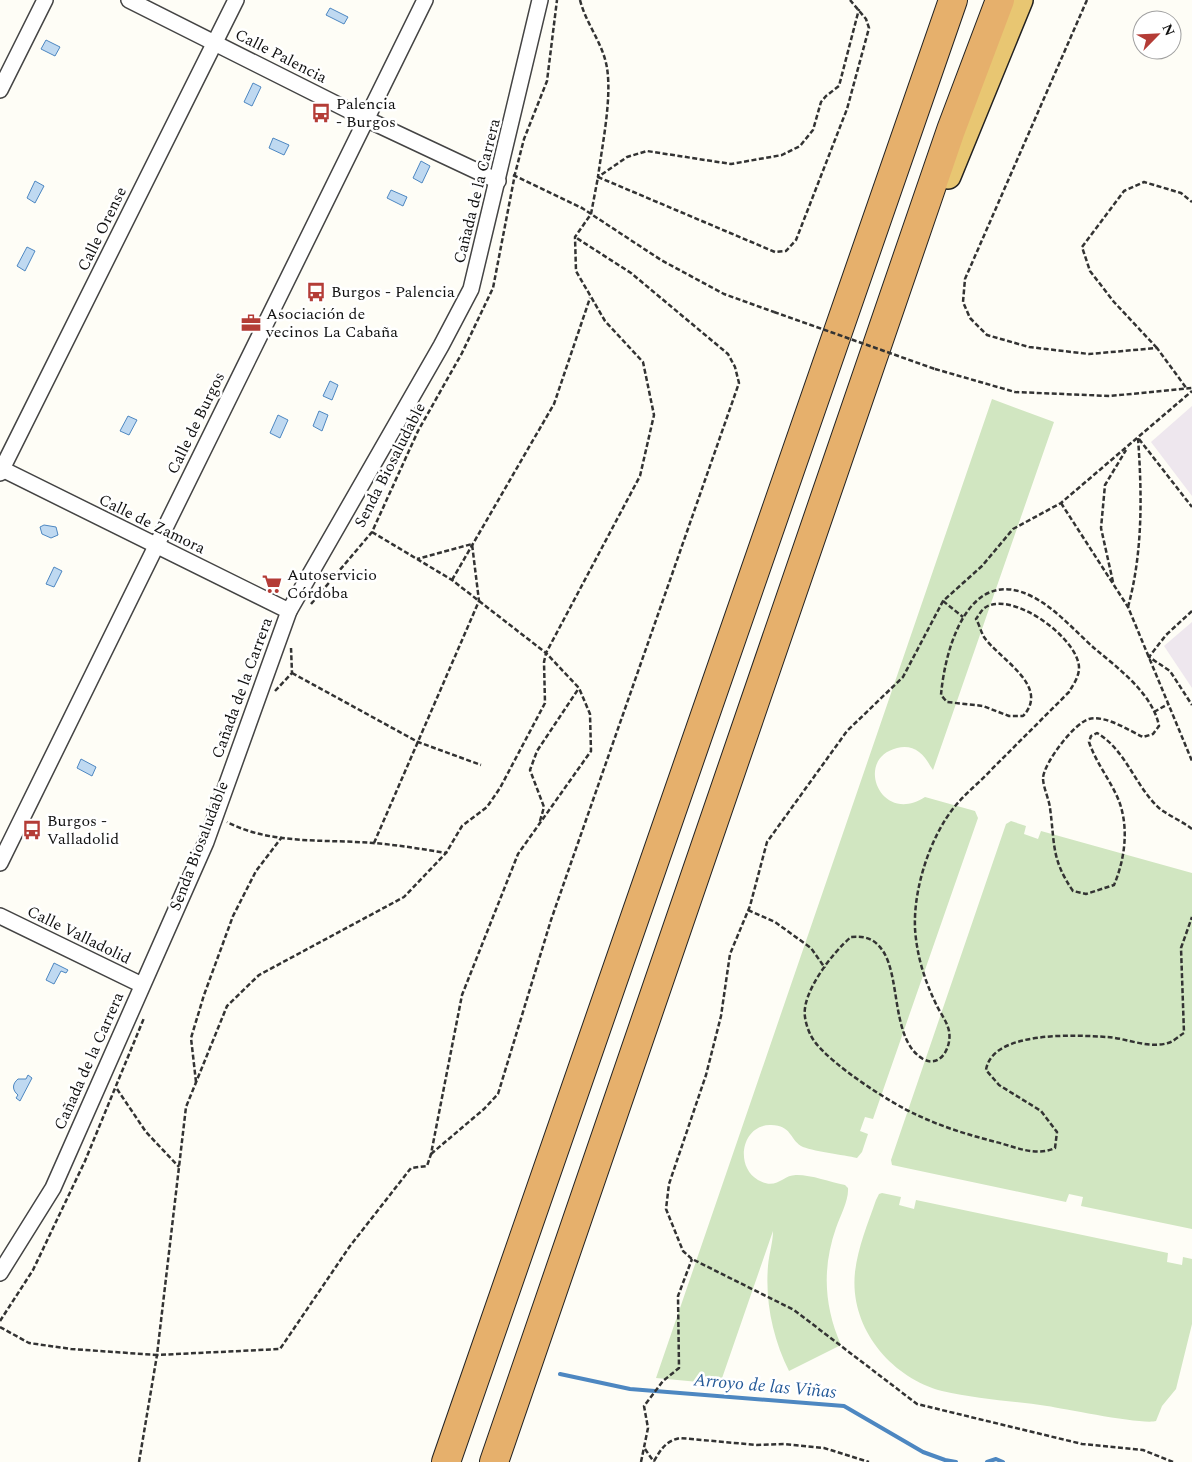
<svg xmlns="http://www.w3.org/2000/svg" width="1192" height="1462" viewBox="0 0 1192 1462" font-family="Spectral,serif">
<style>
.industrial{fill:#eee7ee}
.green{fill:#d1e6c1}
.water{fill:#bfd9f1;stroke:#4d87c1}
.lines{fill:none;stroke-linecap:round;stroke-linejoin:round}
.stream{stroke:#4d87c1;stroke-width:4}
.minor-casing{stroke:#444;stroke-width:18}
.trunk-casing{stroke:#222;stroke-width:28}
.motorway-casing{stroke:#222;stroke-width:30}
.path{stroke:#333;stroke-width:2.5;stroke-dasharray:5 2.5;stroke-linecap:butt}
.minor{stroke:#fff;stroke-width:15}
.trunk{stroke:#e8c672;stroke-width:25}
.motorway{stroke:#e6b06c;stroke-width:28}
.path-bridge{stroke:#333;stroke-width:2.5;stroke-dasharray:5 2.5;stroke-linecap:butt}
.labels{text-anchor:middle;dominant-baseline:central;stroke-width:5;stroke-linejoin:round;paint-order:stroke}
.street-label{font-size:16px;fill:#111;stroke:#fff}
.poi-label{font-size:16px;fill:#111;stroke:#fff;text-anchor:start}
.water-label{font-size:18px;font-style:italic;fill:#255a98;stroke:#fff}
</style>
<rect width="100%" height="100%" fill="#fefdf6"/>
<g class="industrial">
<path d="M 1192,406 L 1192,496 L 1151,442 Z"/>
<path d="M 1192,622 L 1192,688 L 1164,646 Z"/>
</g>
<g class="green">
<path d="M 992,399 L 1054,422 L 933,770 C 928,763 926,757 919,752 C 913,747 905,746 897,748 C 853,759 881,826 925,797 L 975,811 L 978,818 L 873,1119 L 865,1117 L 860,1131 L 868,1134 L 862,1152 L 857,1158 C 845,1155 810,1151 801,1146 C 789,1138 792,1126 771,1125 C 742,1124 734,1166 758,1180 C 777,1191 783,1174 797,1175 C 812,1175 830,1182 845,1185 L 848,1188 C 849,1200 840,1216 836,1228 C 822,1268 824,1306 841,1345 L 789,1371 C 773,1339 765,1302 768,1266 C 769,1254 773,1242 773,1231 L 720,1384 L 656,1378 Z"/>
<path d="M 1011,821 L 1026,826 L 1024,834 L 1038,839 L 1041,831 L 1192,873 L 1192,1229 L 1081,1206 L 1083,1197 L 1069,1194 L 1066,1202 L 892,1165 L 891,1160 L 1006,824 Z"/>
<path d="M 882,1193 L 901,1197 L 899,1205 L 914,1209 L 916,1200 L 1168,1253 L 1167,1262 L 1182,1265 L 1183,1257 L 1192,1259 L 1192,1324 L 1176,1389 L 1162,1406 L 1156,1421 C 1143,1425 1066,1409 1047,1406 C 1013,1401 976,1399 942,1391 C 890,1377 849,1327 855,1272 C 858,1247 868,1223 876,1200 L 879,1194 Z"/>
</g>
<g class="water">
<path d="M 330,8 L 348,17 L 344,24 L 326,15 Z"/>
<path d="M 46,40 L 60,47 L 55,56 L 41,49 Z"/>
<path d="M 253,83 L 261,87 L 252,106 L 244,102 Z"/>
<path d="M 273,138 L 289,145 L 284,155 L 269,148 Z"/>
<path d="M 421,161 L 430,166 L 422,183 L 413,178 Z"/>
<path d="M 35,181 L 44,186 L 35,203 L 27,198 Z"/>
<path d="M 391,190 L 407,197 L 403,206 L 387,198 Z"/>
<path d="M 27,247 L 35,251 L 25,271 L 17,266 Z"/>
<path d="M 330,381 L 338,385 L 332,400 L 323,396 Z"/>
<path d="M 319,411 L 328,415 L 322,431 L 313,426 Z"/>
<path d="M 278,415 L 288,420 L 280,438 L 270,433 Z"/>
<path d="M 128,416 L 137,420 L 129,435 L 120,431 Z"/>
<path d="M 44,525 L 56,527 L 58,535 L 51,538 L 42,534 L 40,527 Z"/>
<path d="M 54,567 L 62,571 L 54,587 L 46,584 Z"/>
<path d="M 81,759 L 96,767 L 92,776 L 77,768 Z"/>
<path d="M 54,963 L 68,970 L 66,973 L 61,971 L 54,984 L 46,980 Z"/>
<path d="M 28,1075 L 32,1078 L 20,1101 L 16,1098 L 18,1095 C 12,1090 12,1084 18,1079 L 26,1079 Z"/>
</g>
<g class="lines">
<g class="stream">
<path d="M 560,1374 L 630,1389 L 844,1406 L 923,1452 L 945,1460 L 956,1462"/>
<path d="M 987,1462 L 996,1459 L 1003,1462"/>
</g>
<defs>
<g id="minor">
<path d="M 129,0 L 366,119 L 498,181"/>
<path d="M 0,90 L 45,0"/>
<path d="M 0,468 L 289,611"/>
<path d="M 0,473 L 236,0"/>
<path d="M 0,863 L 425,0"/>
<path d="M 0,916 L 142,985"/>
<path d="M 0,1273 L 53,1188 L 206,842 L 289,611 L 441,346 L 471,289 L 540,0"/>
</g>
<path id="trunk" d="M 948,176 L 1020,0"/>
<g id="motorway">
<path d="M 446,1462 L 953,0"/>
<path d="M 494,1462 L 951,130 L 1000,0"/>
</g>
</defs>
<use href="#minor" class="minor-casing"/>
<use href="#trunk" class="trunk-casing"/>
<use href="#motorway" class="motorway-casing"/>
<g class="path">
<path d="M 580,0 C 586,24 603,43 607,68 C 612,99 602,146 598,177 L 627,157 L 647,151 L 731,164 L 782,155 L 800,146 L 813,130 L 821,102 L 826,96 L 839,86 L 859,9"/>
<path d="M 1087,0 L 965,279 L 963,302 L 970,318 L 987,335 L 1029,347 L 1089,354 L 1157,348 L 1187,389"/>
<path d="M 513,175 L 582,208 L 661,260 L 724,294 L 774,312"/>
<path d="M 1157,348 L 1114,302 L 1090,271 L 1082,247 L 1124,191 L 1144,182 L 1181,193 L 1192,202"/>
<path d="M 935,369 L 1015,392 L 1110,396 L 1192,388"/>
<path d="M 1139,439 L 1192,507"/>
<path d="M 1061,503 L 1128,607 L 1192,761"/>
<path d="M 372,532 L 452,580 L 546,653 L 544,662 L 545,703 L 500,788 L 487,807 L 462,826 L 446,853"/>
<path d="M 452,580 L 554,404 L 590,298"/>
<path d="M 1113,582 L 1101,528 L 1105,485 L 1126,450"/>
<path d="M 943,601 L 963,617"/>
<path d="M 311,604 L 372,532 L 418,431 L 462,353 L 493,288 L 515,174 L 524,139 L 547,81 L 557,0"/>
<path d="M 1128,607 C 1143,552 1142,494 1138,438"/>
<path d="M 1192,611 L 1166,635 L 1149,657 L 1170,671 L 1192,705"/>
<path d="M 292,673 L 418,742 L 481,765"/>
<path d="M 275,691 L 292,673 L 291,648"/>
<path d="M 1154,712 L 1168,704"/>
<path d="M 540,821 L 544,807 L 530,770 L 537,751 L 579,688"/>
<path d="M 1192,829 C 1182,821 1169,816 1159,808 C 1135,786 1126,750 1097,733 L 1091,736 L 1089,742 C 1096,763 1111,781 1119,801 C 1129,828 1125,859 1114,885 L 1086,894 L 1073,891 C 1051,859 1055,844 1050,808 C 1049,799 1043,787 1043,778 C 1044,763 1074,723 1089,719 C 1106,715 1128,730 1143,737 L 1153,734 L 1159,726 C 1153,694 1118,668 1094,648 C 1075,631 1056,609 1033,597 C 969,563 945,648 941,695 L 947,702 L 983,706 L 1009,716 L 1023,716 C 1051,686 999,659 984,637 C 981,632 979,624 976,619 C 979,615 982,609 986,607 C 1014,591 1079,639 1079,668 C 1079,677 1073,685 1069,692 C 1043,718 1017,744 991,770 C 980,782 967,792 956,805 C 929,837 910,897 916,939 C 919,963 926,983 936,1004 C 940,1013 947,1021 949,1031 C 952,1046 941,1069 923,1059 C 891,1040 901,979 883,951 C 874,938 865,936 851,937 C 833,952 801,993 805,1017 C 806,1025 810,1036 815,1042 C 832,1065 890,1103 917,1115 C 942,1127 969,1135 996,1142 C 1016,1147 1036,1157 1055,1148 L 1057,1132 L 1041,1111 L 999,1085 L 986,1070 C 992,1030 1077,1035 1107,1037 C 1126,1038 1148,1049 1168,1043 C 1173,1042 1179,1036 1184,1033 L 1181,948 L 1192,917"/>
<path d="M 374,843 L 479,601 L 472,544 L 417,559"/>
<path d="M 748,910 L 775,922 L 811,948 L 825,968"/>
<path d="M 196,1082 L 191,1038 L 204,995 L 233,916 L 256,871 L 282,837"/>
<path d="M 117,1089 L 146,1132 L 179,1167"/>
<path d="M 431,1154 L 484,1109 L 498,1094 L 551,920 L 739,383 L 735,367 L 728,354 L 631,273 L 575,237"/>
<path d="M 0,1321 L 33,1270 L 85,1161 L 144,1018"/>
<path d="M 0,1327 L 29,1343 L 71,1349 L 157,1355 L 186,1107 L 227,1006 L 259,975 L 404,897 L 446,853 C 422,849 398,845 373,843 C 325,839 271,845 227,822"/>
<path d="M 645,1449 L 654,1462"/>
<path d="M 654,1461 C 661,1449 666,1441 680,1438 L 757,1445 L 784,1444 L 824,1448 L 869,1462"/>
<path d="M 139,1462 L 157,1355 L 280,1349 L 350,1246 L 411,1168 L 427,1166 L 431,1154 L 462,995 L 518,854 L 591,751 L 590,714 L 579,688 L 546,653 L 640,476 L 654,415 L 643,362 L 605,321 L 576,271 L 575,237 L 591,214 L 598,177 L 775,252 L 786,251 L 796,240 L 847,109 L 869,28 L 866,19 L 850,0"/>
<path d="M 641,1462 L 648,1428 L 644,1406 L 663,1381 L 679,1368 L 678,1296 L 692,1259"/>
<path d="M 1173,1462 L 1143,1450 L 1082,1444 L 917,1404 L 794,1310 L 692,1259 L 683,1251 L 666,1209 L 669,1184 L 706,1075 L 721,1016 L 730,954 L 750,906 L 767,842 L 847,731 L 903,677 L 943,601 L 982,566 L 1013,529 L 1061,503 L 1192,391"/>
</g>
<use href="#minor" class="minor"/>
<use href="#trunk" class="trunk"/>
<use href="#motorway" class="motorway"/>
<path class="path-bridge" d="M 774,312 L 935,369"/>
</g>
<defs>
<symbol id="bus-bare" viewBox="-9 -9 18 18"><path d="M-5-6H5V4H4V6H2V4H-2V6H-4V4H-5ZM-3.5-4V0h7V-4ZM-3.5 1.2v1.5H-2V1.2ZM2 1.2v1.5H3.5V1.2Z" fill="#b43c36" stroke="#fff" stroke-width="2.5" paint-order="stroke"/></symbol>
<symbol id="office-bare" viewBox="-9 -9 18 18"><path d="M-6-3h4V-5.5h4V-3h4V5H-6ZM-1-4.5V-3h2v-1.5ZM-6 0V1H6V0Z" fill="#b43c36" stroke="#fff" stroke-width="2.5" paint-order="stroke"/></symbol>
<symbol id="supermarket-bare" viewBox="-9 -9 18 18"><path d="M-6-5.5h2.5l.6 2H6L4.5 2H-2.5L-4.4-4H-6ZM-1.5 3.2a1.3 1.3 0 1 0 .1 0ZM3 3.2a1.3 1.3 0 1 0 .1 0Z" fill="#b43c36" stroke="#fff" stroke-width="2.5" paint-order="stroke"/></symbol>
</defs>
<g fill-rule="evenodd">
<use href="#bus-bare" x="307" y="99" width="28" height="28"/>
<use href="#bus-bare" x="302" y="278" width="28" height="28"/>
<use href="#office-bare" x="237" y="309" width="28" height="28"/>
<use href="#supermarket-bare" x="258" y="570" width="28" height="28"/>
<use href="#bus-bare" x="18" y="816" width="28" height="28"/>
</g>
<g class="labels">
<g class="street-label">
<text transform="translate(281 56) rotate(27)">Calle Palencia</text>
<text transform="translate(477 191) rotate(-76)">Cañada de la Carrera</text>
<text transform="translate(102 229) rotate(-64)">Calle Orense</text>
<text transform="translate(196 423) rotate(-64)">Calle de Burgos</text>
<text transform="translate(390 465) rotate(-63)">Senda Biosaludable</text>
<text transform="translate(152 524) rotate(26)">Calle de Zamora</text>
<text transform="translate(242 688) rotate(-70)">Cañada de la Carrera</text>
<text transform="translate(199 846) rotate(-69)">Senda Biosaludable</text>
<text transform="translate(79 935) rotate(26)">Calle Valladolid</text>
<text transform="translate(89 1061) rotate(-66)">Cañada de la Carrera</text>
</g>
<g class="poi-label">
<text x="336" y="104">Palencia<tspan x="336" dy="18">- Burgos</tspan></text>
<text x="331" y="292">Burgos - Palencia</text>
<text x="266" y="314">Asociación de<tspan x="266" dy="18">vecinos La Cabaña</tspan></text>
<text x="287" y="575">Autoservicio<tspan x="287" dy="18">Córdoba</tspan></text>
<text x="47" y="821">Burgos -<tspan x="47" dy="18">Valladolid</tspan></text>
</g>
<g class="water-label">
<text transform="translate(765 1386) rotate(5)">Arroyo de las Viñas</text>
</g>
</g>
<g transform="translate(1157 35) rotate(66)"><circle r="24" fill="#ffffff" stroke="#a0a0a0"/>
<path d="M0-4L9 19L0 12L-9 19Z" fill="#b43c36"/>
<text y="-8" font-size="14" font-weight="bold" text-anchor="middle" fill="#111111">N</text>
</g>
</svg>
